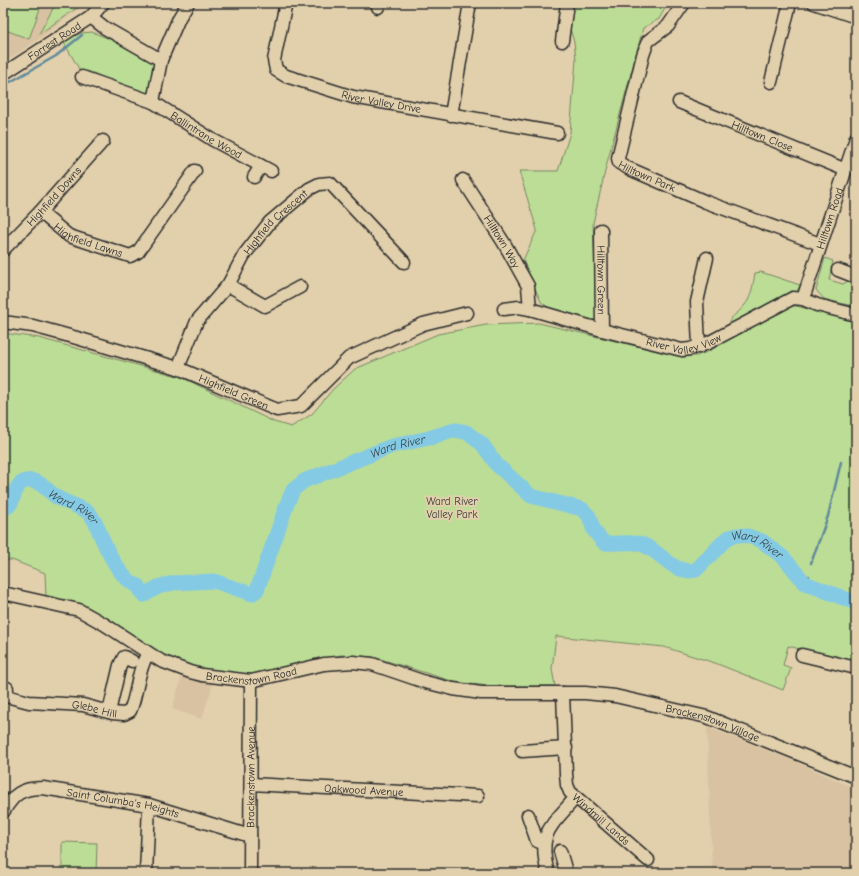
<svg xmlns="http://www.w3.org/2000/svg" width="859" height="876" viewBox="0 0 859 876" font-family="'Comic Neue',sans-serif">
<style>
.built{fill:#d9c2a2}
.green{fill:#bcdd96;stroke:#748460}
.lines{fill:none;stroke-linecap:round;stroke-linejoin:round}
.stream{stroke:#608a9b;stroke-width:2.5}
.river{stroke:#84cae5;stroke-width:15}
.minor-casing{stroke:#2b2b2b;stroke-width:15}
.minor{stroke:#e2d0ad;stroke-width:12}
.labels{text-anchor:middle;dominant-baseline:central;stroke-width:4;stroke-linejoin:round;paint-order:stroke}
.street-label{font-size:11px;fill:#2b2b2b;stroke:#e2d0ad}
.park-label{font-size:11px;fill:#3a3d36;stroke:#e2d0ad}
.water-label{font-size:12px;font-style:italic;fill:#384347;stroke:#e2d0ad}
</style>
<rect width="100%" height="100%" fill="#e2d0ad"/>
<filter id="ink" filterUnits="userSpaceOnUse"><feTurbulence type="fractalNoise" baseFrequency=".025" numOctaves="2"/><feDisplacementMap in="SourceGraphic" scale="8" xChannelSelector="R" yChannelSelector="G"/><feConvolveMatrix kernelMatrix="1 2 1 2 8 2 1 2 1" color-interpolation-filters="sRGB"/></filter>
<g filter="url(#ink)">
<g class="built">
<path d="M 3,3 L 87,3 L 39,39 L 3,63 Z"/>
<path d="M 182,676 L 213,684 L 202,719 L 172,709 Z"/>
<path d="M 707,727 L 792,760 L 856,789 L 856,873 L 712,873 Z"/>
</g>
<g class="green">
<path d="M 3,3 L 42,3 L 29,39 L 3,29 Z"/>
<path d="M 56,3 L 84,3 L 39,34 Z"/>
<path d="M 571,3 L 668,3 L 659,19 L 643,28 L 607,163 L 593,223 L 597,319 L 593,320 L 548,307 L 541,302 L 523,260 L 537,230 L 519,171 L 558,171 L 570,133 L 576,60 L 574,42 L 568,22 Z"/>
<path d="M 92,32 L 127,46 L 157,64 L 150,94 L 146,97 L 93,73 L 89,76 L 82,74 L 63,41 L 81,33 Z"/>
<path d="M 825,258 L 833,261 L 829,280 L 843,284 L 848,281 L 856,284 L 856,307 L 824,299 L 816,290 Z"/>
<path d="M 761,272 L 800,285 L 796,293 L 754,310 L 744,319 L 727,328 C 731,314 736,316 744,306 C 752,297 753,284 755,273 Z"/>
<path d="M 786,306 L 796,306 L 856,321 L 856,663 L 788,646 L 783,665 L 791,668 L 783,690 L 715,663 L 664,647 L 556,636 L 552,669 L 555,686 L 488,686 L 455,682 L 374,657 L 341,655 L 251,675 L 195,668 L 168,658 L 75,603 L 46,597 L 45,573 L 12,560 L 3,560 L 3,333 L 39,338 L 181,377 L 274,422 L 291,427 L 312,414 L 333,389 L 355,369 L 438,334 L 486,325 L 539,323 L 682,357 L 696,356 L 707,352 Z"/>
<path d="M 62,842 L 97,843 L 96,873 L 62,873 Z"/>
</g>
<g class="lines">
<g class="stream">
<path d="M 3,86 L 56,56 L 82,35"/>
<path d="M 811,563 L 828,516 L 841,462"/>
<path d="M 805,583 L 809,576"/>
</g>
<path class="river" id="s1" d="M 3,509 C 17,506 11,484 26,481 C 38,478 47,490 55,496 C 64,503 83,507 90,514 C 97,523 99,532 103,541 C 111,558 121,579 138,586 L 140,591 L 144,595 L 158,587 L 173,583 L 214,581 L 252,594 L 257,590 L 287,504 L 293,490 L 304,481 L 392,446 L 429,438 L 455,430 L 466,432 L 482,444 L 497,465 L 531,496 L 582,509 L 589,516 L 594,531 L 604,543 C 616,544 630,541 641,544 C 661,550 673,576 696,570 L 727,538 L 737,535 L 748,536 L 762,541 L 784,558 L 805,583 L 856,603"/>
<defs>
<g id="minor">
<path id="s2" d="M 286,3 L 274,60 L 276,70 L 286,76 L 353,97 L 557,133"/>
<path id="s3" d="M 684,3 L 668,26 L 648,41 L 643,55 L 618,158 L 619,163 L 630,169 L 706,202 L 820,244"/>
<path d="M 814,3 L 856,17"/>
<path d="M 378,7 L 378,3"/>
<path d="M 91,17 L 105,28 L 161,60"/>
<path d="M 562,41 L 567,3"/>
<path id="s4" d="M 3,74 L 91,17 L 103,3"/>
<path id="s5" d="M 82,77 L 153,102 L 213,140 L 271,171"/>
<path d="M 771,82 L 790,3"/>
<path d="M 153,102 L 161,60 L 179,18 L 188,3"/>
<path id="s6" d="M 679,102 L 846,170"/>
<path d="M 451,115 L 470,3"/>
<path d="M 254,177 L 261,166"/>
<path id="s7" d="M 463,180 L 504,243 L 528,286 L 530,309"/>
<path id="s8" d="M 40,212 L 69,236 L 130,256 L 138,252 L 195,171"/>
<path id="s9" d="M 601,230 L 602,330"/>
<path id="s10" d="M 3,250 L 40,212 L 103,141"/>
<path d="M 838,270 L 856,277"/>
<path d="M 228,285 L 265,306 L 300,287"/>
<path id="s11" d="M 803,299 L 856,138"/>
<path id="s12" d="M 504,309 L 519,307 L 530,309 L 602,330 L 682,350 L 690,349 L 708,343 L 793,298 L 803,299 L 817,305 L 856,315"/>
<path id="s13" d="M 3,322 L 33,326 L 77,338 L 178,368 L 277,410 L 301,406 L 349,358 L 423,324 L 467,313"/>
<path d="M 699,347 L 697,302 L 707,258"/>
<path id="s14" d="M 178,368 L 197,321 L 228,285 L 244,255 L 270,222 L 309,189 L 319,184 L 330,183 L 404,262"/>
<path id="s15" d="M 3,593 L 79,610 L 104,624 L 161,661 L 190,672 L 202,675 L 251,681 L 324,664 L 353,662 L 372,664 L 425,682 L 453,689 L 481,693 L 585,693 L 615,696 L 707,717 L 856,777"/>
<path d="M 802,655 L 856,668"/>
<path id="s16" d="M 7,688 L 6,696 L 29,702 L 83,705 L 112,713 L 124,714 L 130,711 C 138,692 137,671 148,653"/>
<path id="s17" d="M 563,693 L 566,774 L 567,785 L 570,792 L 648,860"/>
<path d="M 109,712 L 120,665 L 124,657 L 132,661"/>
<path d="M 522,751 L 566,748"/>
<path id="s18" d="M 251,784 L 478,796"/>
<path id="s19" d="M 3,812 C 14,794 21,788 43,788 L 149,805 L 250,836"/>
<path d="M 528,815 L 537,841 L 543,843"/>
<path d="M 560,851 L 566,872 L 564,873"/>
<path d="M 146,873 L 149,805"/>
<path id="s20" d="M 250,873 L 251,681"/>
<path d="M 548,873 C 537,832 551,827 575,798"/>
</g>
</defs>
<use href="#minor" class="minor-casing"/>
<use href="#minor" class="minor"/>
</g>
</g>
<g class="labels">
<g class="street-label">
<text stroke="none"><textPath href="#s4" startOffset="61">Forrest Road</textPath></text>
<text stroke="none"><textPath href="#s2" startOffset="179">River Valley Drive</textPath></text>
<text stroke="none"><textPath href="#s5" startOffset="138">Ballintrane Wood</textPath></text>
<text stroke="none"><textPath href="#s6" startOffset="90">Hilltown Close</textPath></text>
<text stroke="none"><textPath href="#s3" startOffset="210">Hilltown Park</textPath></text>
<text stroke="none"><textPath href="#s10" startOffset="74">Highfield Downs</textPath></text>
<text stroke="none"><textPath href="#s11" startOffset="85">Hilltown Road</textPath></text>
<text stroke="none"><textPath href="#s14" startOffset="178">Highfield Crescent</textPath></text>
<text stroke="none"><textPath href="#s8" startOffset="57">Highfield Lawns</textPath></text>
<text stroke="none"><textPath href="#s7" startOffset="73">Hilltown Way</textPath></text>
<text stroke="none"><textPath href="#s9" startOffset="50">Hilltown Green</textPath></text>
<text stroke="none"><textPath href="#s12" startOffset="186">River Valley View</textPath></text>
<text stroke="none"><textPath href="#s13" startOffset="242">Highfield Green</textPath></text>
<text stroke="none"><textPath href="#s15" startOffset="268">Brackenstown Road</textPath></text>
<text stroke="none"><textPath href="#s16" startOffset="98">Glebe Hill</textPath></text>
<text stroke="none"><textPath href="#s15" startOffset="739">Brackenstown Village</textPath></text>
<text stroke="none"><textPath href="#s20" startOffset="96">Brackenstown Avenue</textPath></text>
<text stroke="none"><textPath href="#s18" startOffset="113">Oakwood Avenue</textPath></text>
<text stroke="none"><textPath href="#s19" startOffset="131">Saint Columba's Heights</textPath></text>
<text stroke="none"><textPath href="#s17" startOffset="141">Windmill Lands</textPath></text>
</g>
<g class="park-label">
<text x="452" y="501">Ward River<tspan x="452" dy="13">Valley Park</tspan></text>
</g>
<g class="water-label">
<text stroke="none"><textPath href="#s1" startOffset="551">Ward River</textPath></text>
<text stroke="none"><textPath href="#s1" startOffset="94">Ward River</textPath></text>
<text stroke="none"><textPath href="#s1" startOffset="985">Ward River</textPath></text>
</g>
</g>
<rect width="859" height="876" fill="none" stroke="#e2d0ad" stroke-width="16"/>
<rect x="8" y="8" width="843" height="860" fill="none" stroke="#2b2b2b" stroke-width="1.5" filter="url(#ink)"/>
</svg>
